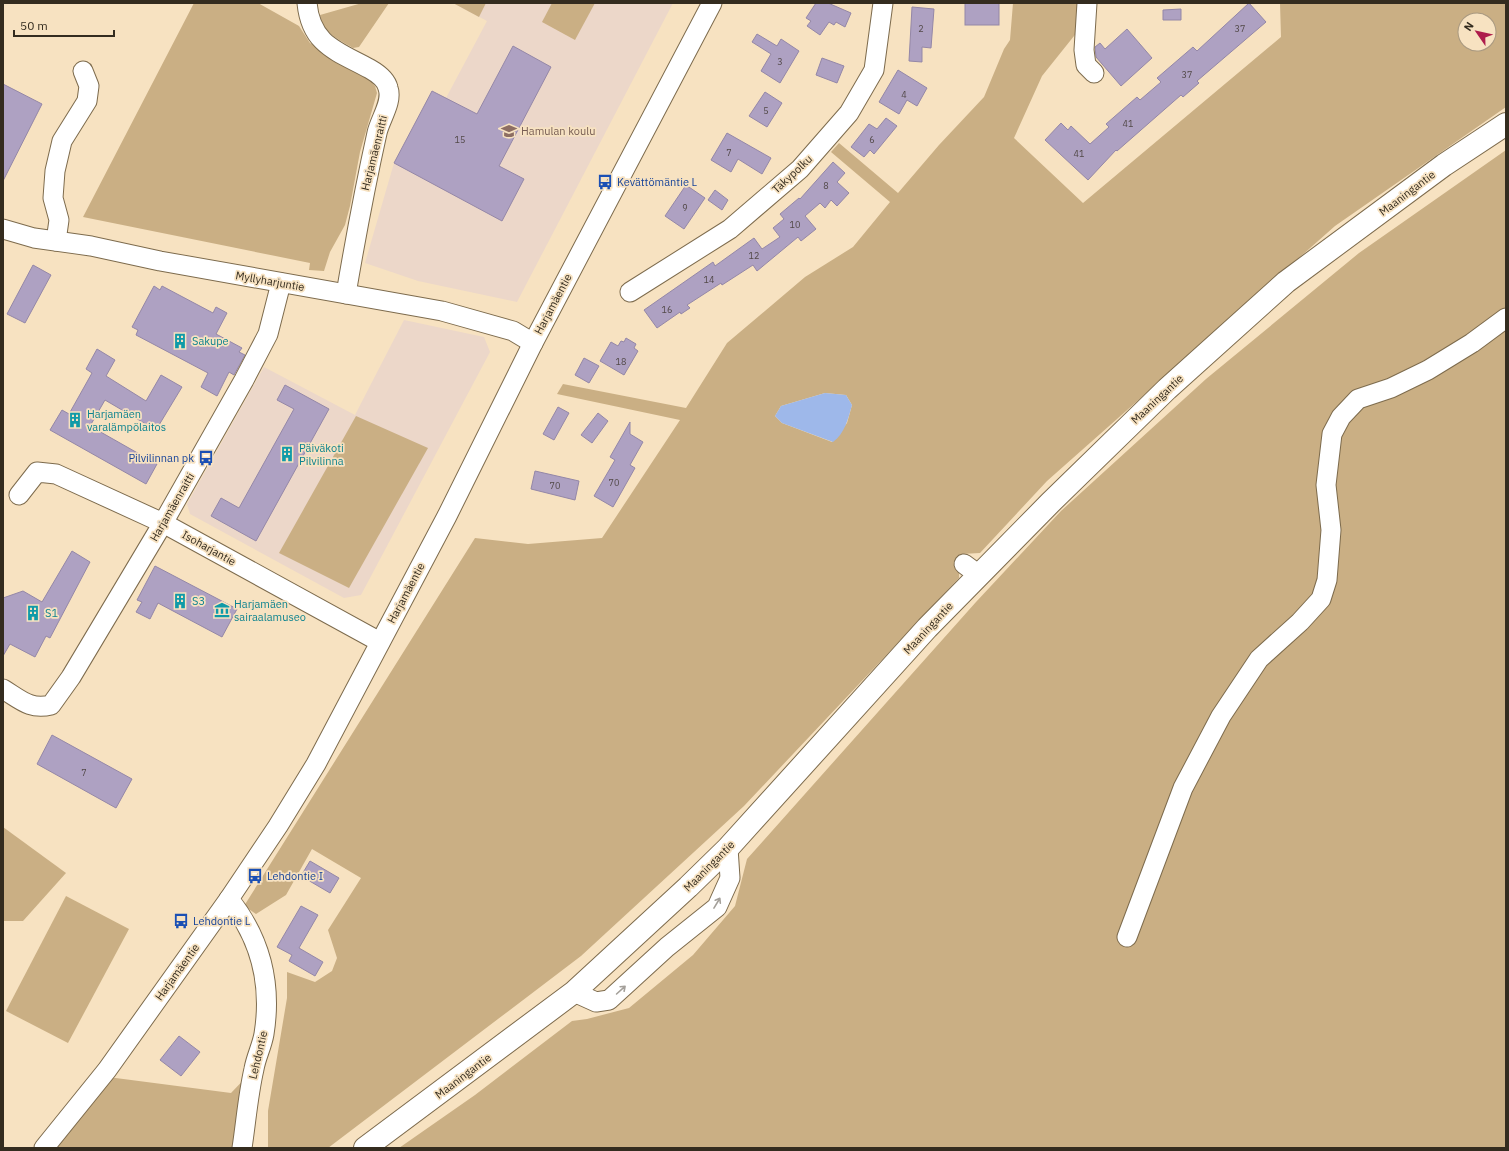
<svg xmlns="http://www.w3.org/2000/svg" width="1509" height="1151" viewBox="0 0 1509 1151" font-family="'IBM Plex Sans',sans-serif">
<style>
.education{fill:#ecd7c9}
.green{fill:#caaf84;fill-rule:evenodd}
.water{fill:#9eb8ea}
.building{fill:#aea1c2;stroke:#9487a7}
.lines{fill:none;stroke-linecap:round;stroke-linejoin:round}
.minor-casing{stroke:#7d6b4d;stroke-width:21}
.major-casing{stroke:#7d6b4d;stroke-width:24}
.minor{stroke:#fff;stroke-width:19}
.major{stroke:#fff;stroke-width:22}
.oneway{stroke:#a4a09a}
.labels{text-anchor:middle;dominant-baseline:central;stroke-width:3.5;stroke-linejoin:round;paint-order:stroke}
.number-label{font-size:9px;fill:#524948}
.education-label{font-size:11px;fill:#785e54;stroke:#f7e2c1;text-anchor:start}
.street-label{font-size:11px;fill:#342c1f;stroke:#f7e2c1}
.transit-label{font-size:11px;fill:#164399;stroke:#f7e2c1;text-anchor:start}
.culture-label{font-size:11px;fill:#0d838f;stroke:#f7e2c1;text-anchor:start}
</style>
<rect width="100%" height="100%" fill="#f7e2c1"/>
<g class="education">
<path d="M 453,3 L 673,3 L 517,302 L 418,281 L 365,263 L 394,163 L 432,91 L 446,98 L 487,21 Z"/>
<path d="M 404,320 L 484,337 L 490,352 L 361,595 L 344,598 L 190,514 L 187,504 L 264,367 L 355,415 Z"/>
</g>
<g class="green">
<path d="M 194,3 L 258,3 L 299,26 L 310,43 L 360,75 L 370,80 L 375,86 L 377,93 L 360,152 L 350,206 L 345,225 L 330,252 L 324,271 L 309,270 L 310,263 L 83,217 Z"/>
<path d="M 362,3 L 389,3 L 359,47 L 353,48 C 338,39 323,33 320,15 Z"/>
<path d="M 453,3 L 486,3 L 479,17 Z"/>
<path d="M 552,3 L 595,3 L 575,40 L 542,22 Z"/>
<path d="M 1013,3 L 1081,3 L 1082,26 L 1042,76 L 1014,138 L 1083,203 L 1281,37 L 1280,3 L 1506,3 L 1506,107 L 1335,226 L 1047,481 L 980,553 L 962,554 L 959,560 L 959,578 L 744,806 L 581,956 L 328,1148 L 268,1148 L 268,1111 L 287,998 L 287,972 L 315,982 L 332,971 L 337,958 L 328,930 L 361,878 L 312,849 L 286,895 L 256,914 L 244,906 L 475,538 L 528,544 L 602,538 L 680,420 L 557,394 L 563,384 L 686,408 L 727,343 L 805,277 L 853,247 L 890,202 L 831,152 L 839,143 L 898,193 L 939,145 L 984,97 L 1004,49 L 1010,40 ZM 1465,20 L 1489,20 L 1489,44 L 1465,44 ZM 825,393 L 846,395 L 852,405 L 847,423 L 832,442 L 782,423 L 775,416 L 781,406 Z"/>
<path d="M 1506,150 L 1506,1148 L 399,1148 L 475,1095 L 572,1021 L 587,1019 L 629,1008 L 693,955 L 735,906 L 747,859 L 976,602 L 1061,511 L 1206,379 L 1359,253 Z"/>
<path d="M 356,416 L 428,448 L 349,588 L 279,553 Z"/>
<path d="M 3,827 L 66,873 L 23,921 L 3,921 Z"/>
<path d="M 66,896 L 129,929 L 68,1043 L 6,1011 Z"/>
<path d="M 254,1069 L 242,1148 L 55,1148 L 108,1077 L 231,1093 Z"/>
</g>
<path class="water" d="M 825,393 L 846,395 L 852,405 C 848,419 845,433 833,442 L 782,423 L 775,416 L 781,406 Z"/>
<g class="building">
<path d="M 816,3 L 828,3 L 851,13 L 845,27 L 836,22 L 834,25 L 829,22 L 820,35 L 807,26 L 811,21 L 806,18 Z"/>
<rect x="965" y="3" width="34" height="22"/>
<path d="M 1249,3 L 1266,22 L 1197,81 L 1199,83 L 1183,97 L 1181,95 L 1117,151 L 1116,150 L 1088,180 L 1045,140 L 1061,123 L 1068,130 L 1071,126 L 1090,144 L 1109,127 L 1106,124 L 1137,97 L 1140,100 L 1161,82 L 1157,78 L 1193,47 L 1197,51 Z"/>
<path d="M 912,7 L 934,9 L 931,48 L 922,47 L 922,62 L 909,61 Z"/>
<path d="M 1181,9 L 1181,20 L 1163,20 L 1163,10 Z"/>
<path d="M 1127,29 L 1152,58 L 1121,86 L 1096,57 L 1095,47 L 1100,43 L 1105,49 Z"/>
<path d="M 757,34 L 777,46 L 781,39 L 799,51 L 780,83 L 761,71 L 771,54 L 752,42 Z"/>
<path d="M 513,46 L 551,67 L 499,166 L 524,179 L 502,221 L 394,163 L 432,91 L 477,114 Z"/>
<path d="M 822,58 L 844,66 L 837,83 L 816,75 Z"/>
<path d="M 898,70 L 927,88 L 917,106 L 907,100 L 899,114 L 879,102 Z"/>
<path d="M 3,84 L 42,104 L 3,181 Z"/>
<path d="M 765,92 L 782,103 L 767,127 L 749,116 Z"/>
<path d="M 886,118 L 897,126 L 874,154 L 870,150 L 864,157 L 851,147 L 869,124 L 877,129 Z"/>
<path d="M 727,133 L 771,158 L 762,174 L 738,159 L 731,172 L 711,160 Z"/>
<path d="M 833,162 L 845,173 L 837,182 L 849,193 L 837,206 L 831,200 L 825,208 L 820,203 L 805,216 L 816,229 L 801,241 L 798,237 L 757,271 L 753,265 L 722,285 L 721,283 L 687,305 L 690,308 L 681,314 L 680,312 L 657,328 L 644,310 L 713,262 L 715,266 L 754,238 L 762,249 L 780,237 L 773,228 L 784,219 L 780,214 L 799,198 L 800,199 Z"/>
<path d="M 686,185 L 705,198 L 684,229 L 665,216 Z"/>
<path d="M 715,190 L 728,200 L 722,210 L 708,200 Z"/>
<path d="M 33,265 L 51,275 L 25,323 L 7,314 Z"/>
<path d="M 154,286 L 160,290 L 162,286 L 213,313 L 216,307 L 227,313 L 216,334 L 242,348 L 239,352 L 245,355 L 234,375 L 229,372 L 217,396 L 201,387 L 208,373 L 136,335 L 138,330 L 132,327 Z"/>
<path d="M 626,338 L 636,344 L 634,348 L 638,351 L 624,375 L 600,361 L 611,342 L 618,346 L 621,341 L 624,342 Z"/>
<path d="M 97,349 L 115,360 L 106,376 L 146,401 L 161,375 L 182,387 L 156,430 L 105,400 L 90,426 L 157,464 L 146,484 L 50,430 L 62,410 L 69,414 L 92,373 L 86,369 Z"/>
<path d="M 584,358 L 599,366 L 589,383 L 575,375 Z"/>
<path d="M 285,385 L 329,409 L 256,541 L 211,516 L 221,498 L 239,508 L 294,409 L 277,400 Z"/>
<path d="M 558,407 L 569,413 L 554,440 L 543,434 Z"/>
<path d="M 598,413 L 608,421 L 592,443 L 581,435 Z"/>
<path d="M 630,422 L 630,434 L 643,442 L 630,465 L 635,468 L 613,507 L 594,496 L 615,460 L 610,457 Z"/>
<path d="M 535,471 L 579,481 L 575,500 L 531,489 Z"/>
<path d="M 72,551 L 90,562 L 50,638 L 46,636 L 35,657 L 10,644 L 3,656 L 3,598 L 23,591 L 42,602 Z"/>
<path d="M 155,566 L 237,609 L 222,637 L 158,603 L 150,619 L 136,612 L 142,602 L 137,600 Z"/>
<path d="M 52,735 L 132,779 L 116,808 L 37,764 Z"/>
<path d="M 310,861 L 339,878 L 330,893 L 301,876 Z"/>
<path d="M 301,906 L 318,915 L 299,948 L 323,962 L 315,976 L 289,961 L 292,955 L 277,947 Z"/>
<path d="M 179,1036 L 200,1052 L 181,1076 L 160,1060 Z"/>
</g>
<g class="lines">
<defs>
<g id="minor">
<path d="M 307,3 C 311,45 337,51 370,69 C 377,73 386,79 388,88 C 393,102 380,119 377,133 C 365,187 355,241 346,294"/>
<path d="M 1087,3 L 1084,50 L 1086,65 L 1094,73"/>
<path d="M 3,229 L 34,238 L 91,246 L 160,261 L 442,311 L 513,331 L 533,343"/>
<path d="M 56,241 L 59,220 L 53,198 L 55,171 L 62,141 L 87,101 L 89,86 L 83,71"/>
<path d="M 630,292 L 730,229 L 800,169 L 849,113 L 874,70 L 883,3"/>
<path d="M 19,495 L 37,472 L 56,474 L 163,523 L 380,642"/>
<path d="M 964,564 L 979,575"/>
<path d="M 3,689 C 21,700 30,710 51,705 L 71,677 L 163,523 L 244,380 L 268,334 L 281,283"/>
<path d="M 229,899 C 261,939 272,984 264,1034 C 262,1046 256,1057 254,1069 C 248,1095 246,1122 242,1148"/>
<path d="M 1127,937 L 1183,788 L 1221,716 L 1259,659 L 1300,622 L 1321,599 L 1327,580 L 1331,530 L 1326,485 L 1332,434 L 1341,417 L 1358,399 L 1391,388 L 1428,370 L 1472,343 L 1506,318"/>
<path d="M 574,992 L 596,1002 L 609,1000 L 667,947 L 717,907 L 730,878 L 728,848"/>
<path d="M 44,1148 L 107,1070 L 229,899 L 278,826 L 316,764 L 447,516 L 533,343 L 712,3"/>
</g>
<path id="major" d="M 365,1148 L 574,992 L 688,887 L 728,848 L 927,628 L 1050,503 L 1167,389 L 1286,282 L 1444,165 L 1506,124"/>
</defs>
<use href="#minor" class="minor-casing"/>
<use href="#major" class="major-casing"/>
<use href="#minor" class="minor"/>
<use href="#major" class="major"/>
</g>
<defs><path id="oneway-shaft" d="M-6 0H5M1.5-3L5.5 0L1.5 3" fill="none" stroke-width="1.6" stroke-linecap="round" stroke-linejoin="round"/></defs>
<g class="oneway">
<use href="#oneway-shaft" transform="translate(717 903) rotate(-59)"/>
<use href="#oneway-shaft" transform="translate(621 990) rotate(-42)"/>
</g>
<defs>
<symbol id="school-bare" viewBox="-9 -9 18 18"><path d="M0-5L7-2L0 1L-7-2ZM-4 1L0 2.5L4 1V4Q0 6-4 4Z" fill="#8d6e63" stroke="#f7e2c1" stroke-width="2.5" paint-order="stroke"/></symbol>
<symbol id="bus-bare" viewBox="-9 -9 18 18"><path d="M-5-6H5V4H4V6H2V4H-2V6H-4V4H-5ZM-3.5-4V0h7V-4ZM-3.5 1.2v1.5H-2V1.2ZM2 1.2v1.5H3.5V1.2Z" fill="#1a4fb4" stroke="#f7e2c1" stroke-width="2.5" paint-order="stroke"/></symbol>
<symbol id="building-bare" viewBox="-9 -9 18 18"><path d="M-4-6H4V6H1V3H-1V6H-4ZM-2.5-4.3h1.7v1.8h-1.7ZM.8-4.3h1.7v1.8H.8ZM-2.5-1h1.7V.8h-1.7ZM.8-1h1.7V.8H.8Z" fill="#0f9aa8" stroke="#f7e2c1" stroke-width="2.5" paint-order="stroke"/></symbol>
<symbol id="museum-bare" viewBox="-9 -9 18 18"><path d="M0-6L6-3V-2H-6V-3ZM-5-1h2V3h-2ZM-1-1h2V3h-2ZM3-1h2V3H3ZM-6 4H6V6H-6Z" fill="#0f9aa8" stroke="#f7e2c1" stroke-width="2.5" paint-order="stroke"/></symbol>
</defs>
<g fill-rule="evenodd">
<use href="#school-bare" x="498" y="120" width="22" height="22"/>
<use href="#bus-bare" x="594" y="171" width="22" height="22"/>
<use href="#building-bare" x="169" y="330" width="22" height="22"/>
<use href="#building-bare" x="64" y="409" width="22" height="22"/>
<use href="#building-bare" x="276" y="443" width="22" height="22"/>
<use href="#bus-bare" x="195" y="447" width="22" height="22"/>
<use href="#building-bare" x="169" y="590" width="22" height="22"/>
<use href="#museum-bare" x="211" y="599" width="22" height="22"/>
<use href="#building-bare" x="22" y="602" width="22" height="22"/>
<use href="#bus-bare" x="244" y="865" width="22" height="22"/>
<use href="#bus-bare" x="170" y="910" width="22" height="22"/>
</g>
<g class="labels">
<g class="number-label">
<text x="921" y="28">2</text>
<text x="1240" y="28">37</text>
<text x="780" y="61">3</text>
<text x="1187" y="74">37</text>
<text x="904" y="94">4</text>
<text x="766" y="110">5</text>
<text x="1128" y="123">41</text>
<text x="460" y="139">15</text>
<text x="872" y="139">6</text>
<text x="729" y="152">7</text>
<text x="1079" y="153">41</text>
<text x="826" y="185">8</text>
<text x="685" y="207">9</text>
<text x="795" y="224">10</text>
<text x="754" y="255">12</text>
<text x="709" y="279">14</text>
<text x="667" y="309">16</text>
<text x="621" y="361">18</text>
<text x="614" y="482">70</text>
<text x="555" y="485">70</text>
<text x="84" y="772">7</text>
</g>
<g class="education-label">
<text x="521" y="131">Hamulan koulu</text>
</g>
<g class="street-label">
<text transform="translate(374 153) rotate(-76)">Harjamäenraitti</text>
<text transform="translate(792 174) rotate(-43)">Täkypolku</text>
<text transform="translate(1407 193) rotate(-37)">Maaningantie</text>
<text transform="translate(270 281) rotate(10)">Myllyharjuntie</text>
<text transform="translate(553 304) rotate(-62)">Harjamäentie</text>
<text transform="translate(1157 399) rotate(-43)">Maaningantie</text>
<text transform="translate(172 507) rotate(-60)">Harjamäenraitti</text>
<text transform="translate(209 548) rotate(29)">Isoharjantie</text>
<text transform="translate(406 593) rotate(-62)">Harjamäentie</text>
<text transform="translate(928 628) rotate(-47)">Maaningantie</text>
<text transform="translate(709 866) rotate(-45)">Maaningantie</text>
<text transform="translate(177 972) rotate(-54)">Harjamäentie</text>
<text transform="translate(258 1055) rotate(-77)">Lehdontie</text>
<text transform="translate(463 1076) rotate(-37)">Maaningantie</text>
</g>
<g class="transit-label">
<text x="617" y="182">Kevättömäntie L</text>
<text x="194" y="458" text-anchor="end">Pilvilinnan pk</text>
<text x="267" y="876">Lehdontie I</text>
<text x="193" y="921">Lehdontie L</text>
</g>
<g class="culture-label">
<text x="192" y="341">Sakupe</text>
<text x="87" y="414">Harjamäen<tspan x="87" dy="13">varalämpölaitos</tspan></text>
<text x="299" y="448">Päiväkoti<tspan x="299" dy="13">Pilvilinna</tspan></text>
<text x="192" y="601">S3</text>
<text x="234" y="604">Harjamäen<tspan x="234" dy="13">sairaalamuseo</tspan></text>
<text x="45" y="613">S1</text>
</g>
</g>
<rect width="1509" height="1151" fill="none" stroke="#342c1f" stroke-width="8"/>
<g transform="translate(1477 32) rotate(304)"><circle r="19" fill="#f7e2c1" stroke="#a99980"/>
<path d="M0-3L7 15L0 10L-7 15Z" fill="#ae1c4b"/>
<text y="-6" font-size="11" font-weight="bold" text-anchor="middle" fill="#342c1f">N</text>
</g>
<path d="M14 30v6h100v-6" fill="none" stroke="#342c1f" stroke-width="2"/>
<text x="20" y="30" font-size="12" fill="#342c1f" stroke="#f7e2c1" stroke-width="3" paint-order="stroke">50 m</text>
</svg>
